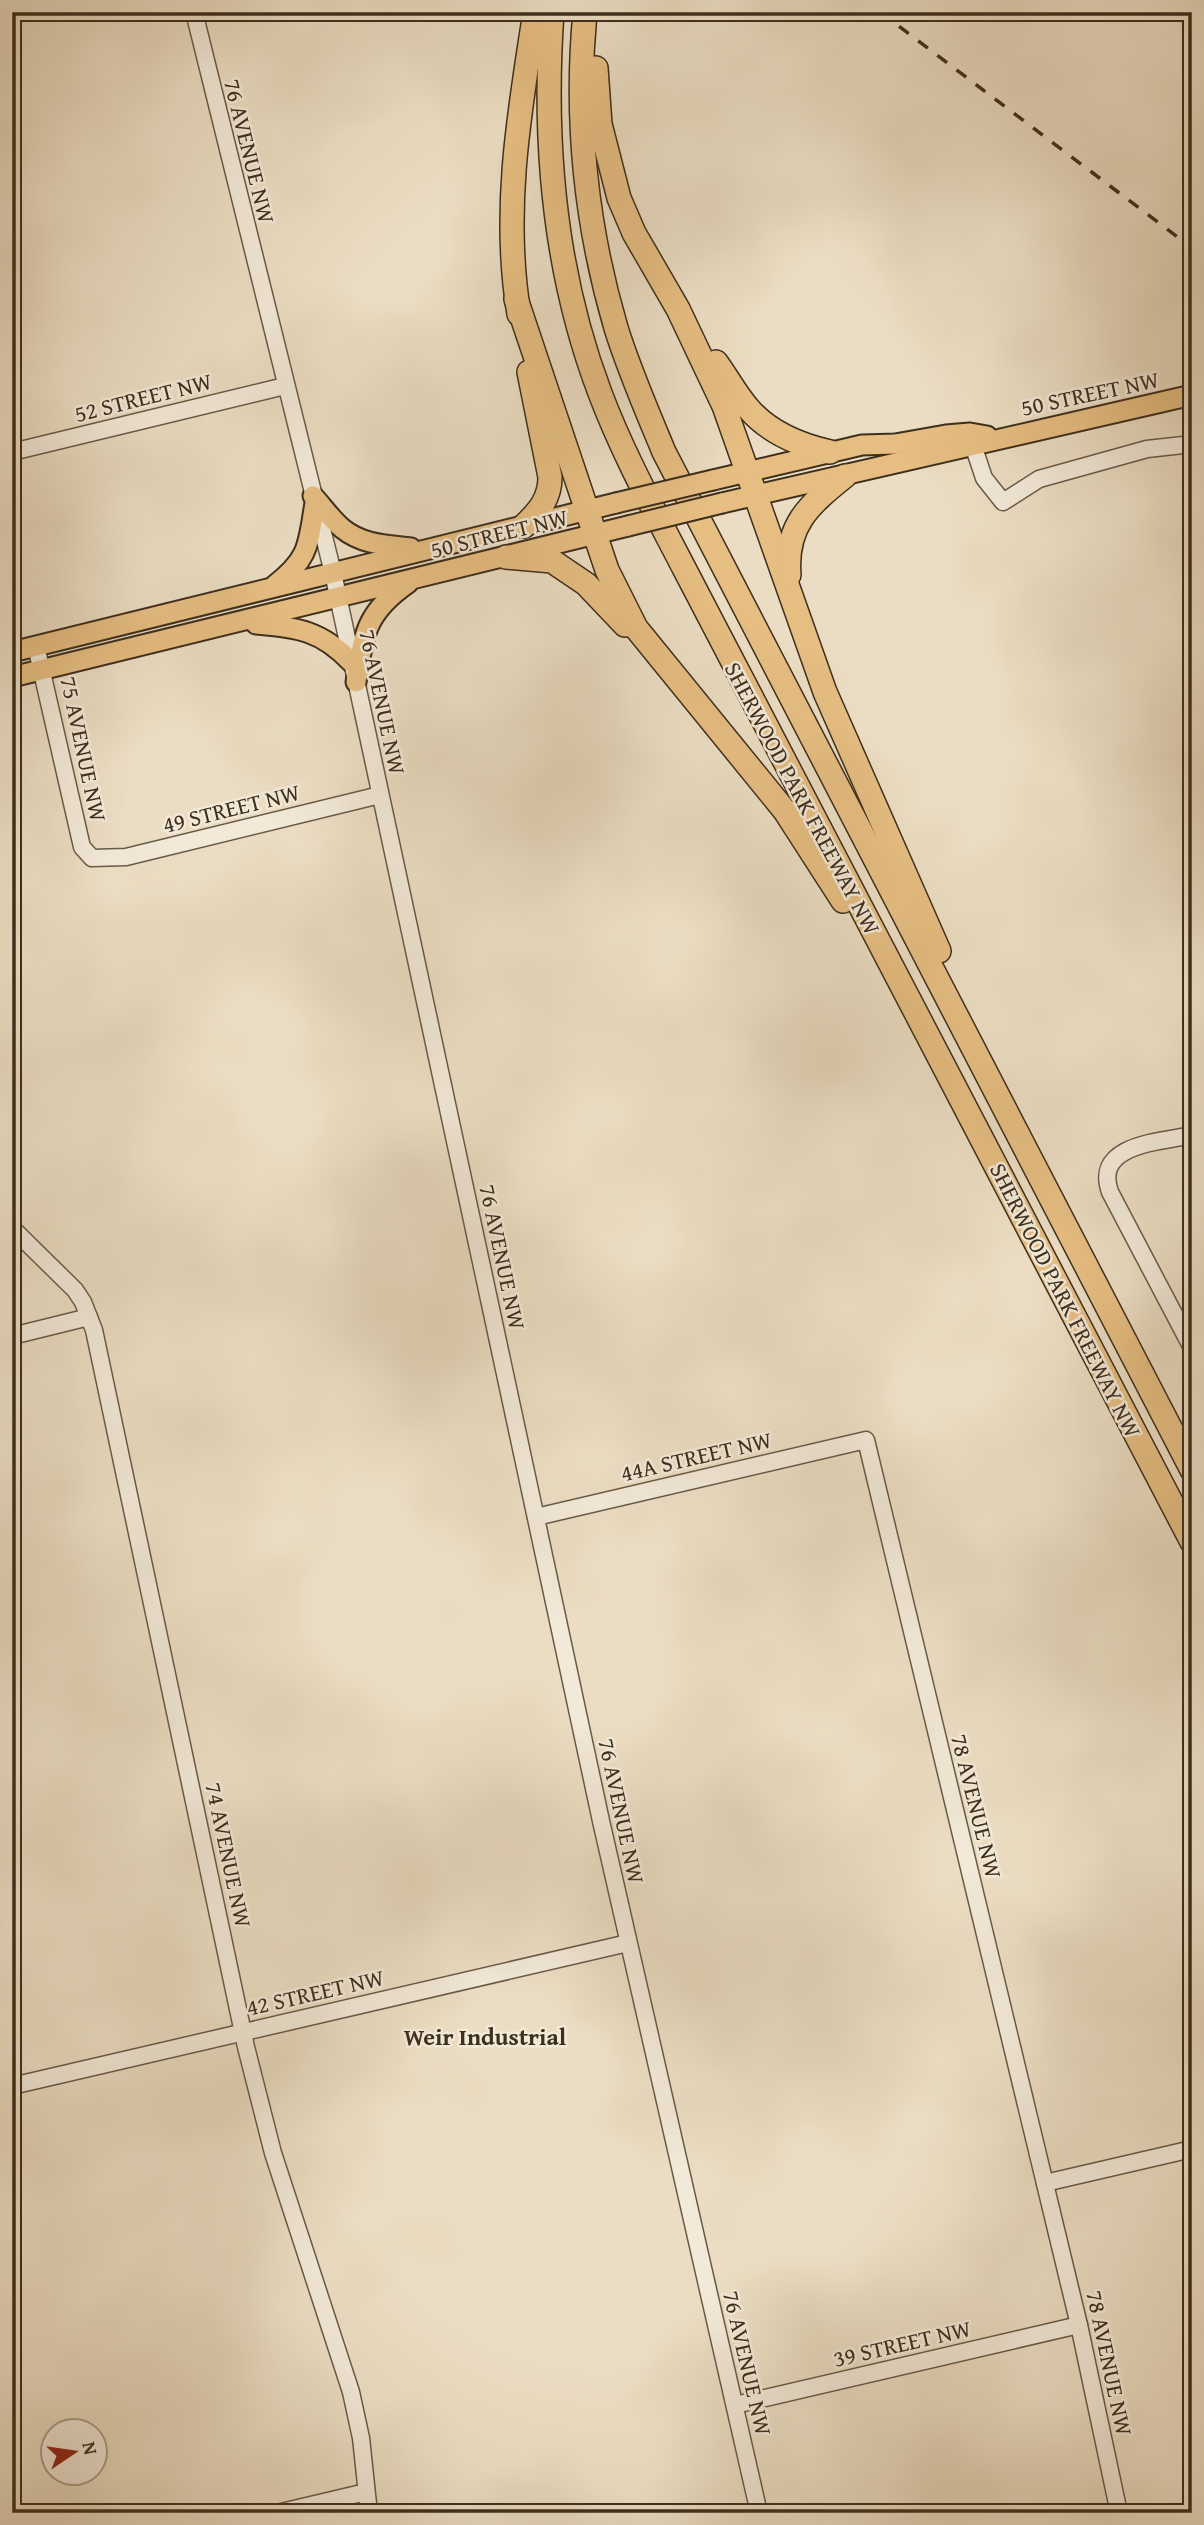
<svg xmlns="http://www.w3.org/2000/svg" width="1204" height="2525" viewBox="0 0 1204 2525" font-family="'Gentium Book Plus',serif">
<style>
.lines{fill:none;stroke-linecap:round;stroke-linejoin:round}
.minor-casing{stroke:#695a46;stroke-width:19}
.major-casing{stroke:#3e2e1d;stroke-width:23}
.highway-casing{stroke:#3e2e1d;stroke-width:26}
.minor{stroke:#f2e9d8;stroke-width:16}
.major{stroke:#e6be82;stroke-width:19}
.highway{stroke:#e6be82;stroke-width:23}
.rail{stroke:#3e2e1d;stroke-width:3.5;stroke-dasharray:12 12;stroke-linecap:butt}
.major-bridge-casing{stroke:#3e2e1d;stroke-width:23;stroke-linecap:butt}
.major-bridge{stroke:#e6be82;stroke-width:19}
.labels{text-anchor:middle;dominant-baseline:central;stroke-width:5;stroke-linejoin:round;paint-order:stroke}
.street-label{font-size:23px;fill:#3e2e1d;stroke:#f2e9d8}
.neighbourhood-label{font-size:24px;font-weight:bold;fill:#3e2e1d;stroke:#f2e9d8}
</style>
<rect width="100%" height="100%" fill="#ebddc3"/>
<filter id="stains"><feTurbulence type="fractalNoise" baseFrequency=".00286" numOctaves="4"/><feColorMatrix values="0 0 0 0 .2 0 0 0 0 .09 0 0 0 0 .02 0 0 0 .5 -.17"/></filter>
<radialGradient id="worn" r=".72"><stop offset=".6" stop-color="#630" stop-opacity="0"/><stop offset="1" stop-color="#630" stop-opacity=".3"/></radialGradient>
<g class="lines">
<defs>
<g id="minor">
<path d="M 194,12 L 333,573 L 601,1821 L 759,2513"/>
<path d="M 970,436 L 984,478 L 1003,502 L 1039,479 L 1147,449 L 1192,444"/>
<path d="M 12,452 L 285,386"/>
<path d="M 36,646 L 82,847 L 92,858 L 126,857 L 380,795"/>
<path d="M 1192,1135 C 1160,1142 1093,1144 1110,1192 L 1192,1348"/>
<path d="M 12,1228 L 75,1290 L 83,1302 L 94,1330 L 246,2047 L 273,2153 L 351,2392 L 361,2438 L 369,2513"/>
<path d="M 12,1336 L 89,1317"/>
<path d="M 536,1517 L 866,1440 L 1079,2325 L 1119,2513"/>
<path d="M 12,2086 L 628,1943"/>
<path d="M 1045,2183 L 1192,2149"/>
<path d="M 735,2405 L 1079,2325"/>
<path d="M 277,2513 L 366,2492"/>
</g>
<g id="major">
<path d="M 713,480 L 862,445 L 895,444 L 946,435 L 970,433 L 987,436"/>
<path d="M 313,496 C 323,507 332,520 343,529 C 363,545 387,545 411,548"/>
<path d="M 722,503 L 1192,395"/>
<path d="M 275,585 C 310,558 308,544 315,503"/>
<path d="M 256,624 C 297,627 322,631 351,662"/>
<path d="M 12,652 L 616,503"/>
<path d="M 12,677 L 628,526"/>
<path d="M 356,682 C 364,634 365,613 408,583"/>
</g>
<g id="highway">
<path d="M 552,12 C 543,140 554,272 600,393 C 623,454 655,512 685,570 L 1192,1542"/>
<path d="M 585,12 C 575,118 586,226 616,328 C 629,370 647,411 664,452 L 1192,1470"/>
<path d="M 596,68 L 600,124 L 619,198 L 634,233 L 678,309 L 724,406 L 825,692 L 939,951"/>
<path d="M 516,299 L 607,570 L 636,628 L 785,811 L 843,901"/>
<path d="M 519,314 C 502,213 519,113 535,12"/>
<path d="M 716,362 C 727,377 736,394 748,408 C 769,433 799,445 830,452"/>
<path d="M 524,526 C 539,511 550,499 550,477 L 529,372"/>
<path d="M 506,557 L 552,561 L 586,584 L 625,625"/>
<path d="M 789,575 C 785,525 809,505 845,476"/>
</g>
</defs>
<use href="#minor" class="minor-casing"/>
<use href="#major" class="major-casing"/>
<use href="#highway" class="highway-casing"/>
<use href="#minor" class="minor"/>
<use href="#major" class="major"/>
<use href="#highway" class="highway"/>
<path class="rail" d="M 880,12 L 1192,248"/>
<defs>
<g id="major-bridge">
<path d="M 616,503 L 713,480"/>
<path d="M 628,526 L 722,503"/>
</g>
</defs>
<use href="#major-bridge" class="major-bridge-casing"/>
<use href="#major-bridge" class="major-bridge"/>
</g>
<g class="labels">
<g class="street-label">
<text transform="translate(250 151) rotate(76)">76 AVENUE NW</text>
<text transform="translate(1090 393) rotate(-12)">50 STREET NW</text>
<text transform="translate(143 397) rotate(-14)">52 STREET NW</text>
<text transform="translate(499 533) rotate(-14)">50 STREET NW</text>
<text transform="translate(383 702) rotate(78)">76 AVENUE NW</text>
<text transform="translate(84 749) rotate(78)">75 AVENUE NW</text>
<text transform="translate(803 798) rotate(62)">SHERWOOD PARK FREEWAY NW</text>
<text transform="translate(231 808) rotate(-14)">49 STREET NW</text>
<text transform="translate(503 1257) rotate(78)">76 AVENUE NW</text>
<text transform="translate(1066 1300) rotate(63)">SHERWOOD PARK FREEWAY NW</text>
<text transform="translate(696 1456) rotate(-13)">44A STREET NW</text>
<text transform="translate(977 1806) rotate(76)">78 AVENUE NW</text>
<text transform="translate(622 1811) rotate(78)">76 AVENUE NW</text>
<text transform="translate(229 1855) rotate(78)">74 AVENUE NW</text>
<text transform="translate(315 1992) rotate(-13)">42 STREET NW</text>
<text transform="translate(902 2343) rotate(-13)">39 STREET NW</text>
<text transform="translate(748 2363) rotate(77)">76 AVENUE NW</text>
<text transform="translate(1110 2363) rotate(78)">78 AVENUE NW</text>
</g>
<g class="neighbourhood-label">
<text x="485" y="2036">Weir Industrial</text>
</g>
</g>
<rect width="1204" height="2525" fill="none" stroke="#ebddc3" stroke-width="42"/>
<rect x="14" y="14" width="1176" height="2497" fill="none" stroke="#3e2e1d" stroke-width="3.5"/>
<rect x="21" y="21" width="1162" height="2483" fill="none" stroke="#3e2e1d" stroke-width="2"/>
<g transform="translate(74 2452) rotate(77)"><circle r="33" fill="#f2e9d8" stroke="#aa9e8d" stroke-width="2"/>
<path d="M0-5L12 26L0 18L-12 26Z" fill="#8f2418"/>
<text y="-10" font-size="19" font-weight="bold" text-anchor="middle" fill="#3e2e1d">N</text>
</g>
<rect width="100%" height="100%" filter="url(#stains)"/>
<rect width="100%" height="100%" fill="url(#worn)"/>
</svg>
